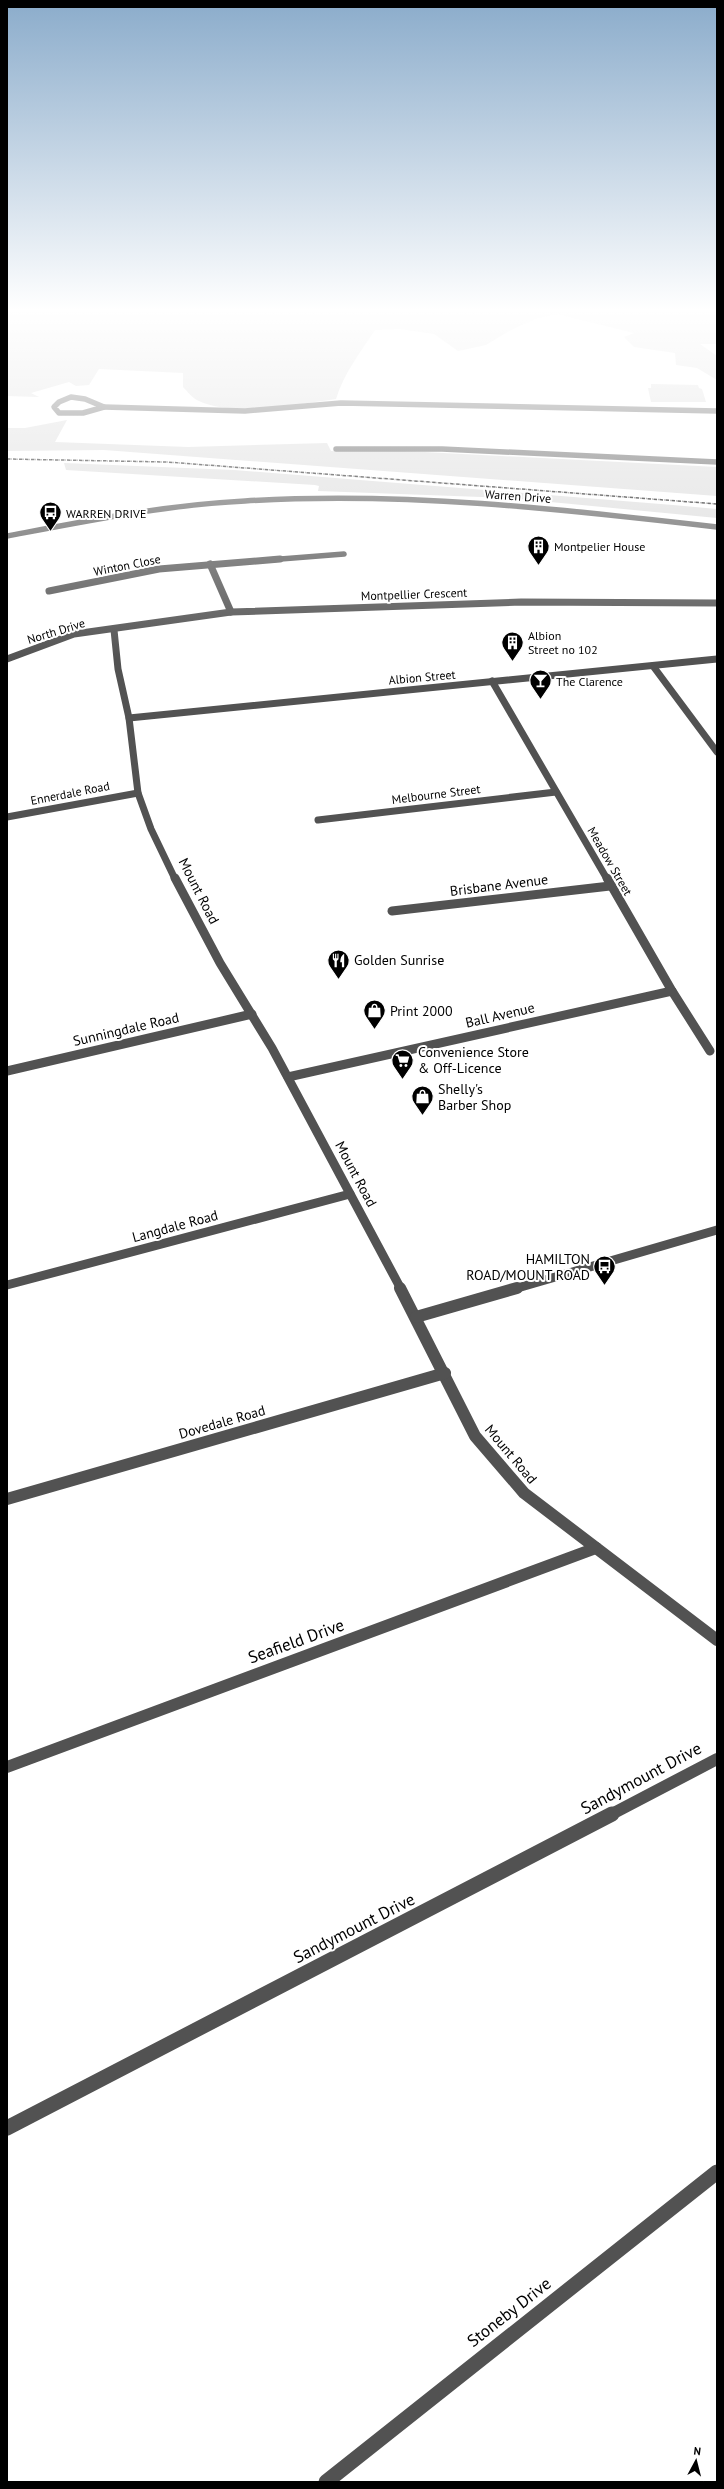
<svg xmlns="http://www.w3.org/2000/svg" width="724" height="2489" viewBox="0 0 724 2489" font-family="'PT Sans',sans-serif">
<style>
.green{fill:#d9d9d9}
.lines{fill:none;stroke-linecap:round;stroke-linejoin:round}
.minor-far4{stroke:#525252;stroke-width:5.5}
.minor-far3{stroke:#525252;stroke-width:7}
.minor-far2{stroke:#525252;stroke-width:9}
.minor-far1{stroke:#525252;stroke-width:12}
.minor{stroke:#525252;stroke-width:15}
.rail{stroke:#000;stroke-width:1.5;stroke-dasharray:3.5 1 0.5 1;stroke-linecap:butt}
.labels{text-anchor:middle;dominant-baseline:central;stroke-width:4;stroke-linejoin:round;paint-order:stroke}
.far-street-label{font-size:12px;fill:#000;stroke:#fff}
.far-poi-label{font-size:12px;fill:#000;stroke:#fff;text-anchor:start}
.street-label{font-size:14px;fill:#000;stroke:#fff}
.poi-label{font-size:14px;fill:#000;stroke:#fff;text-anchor:start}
.near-street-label{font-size:17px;fill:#000;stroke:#fff}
</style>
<rect width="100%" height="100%" fill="#fff"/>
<g class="green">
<path d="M 9,311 L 717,311 L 717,344 L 700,344 L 717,356 L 717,380 L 697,368 L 676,365 L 675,353 L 634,347 L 624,337 L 634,333 L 557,314 L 535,319 L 511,330 L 486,345 L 458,351 L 434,334 L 400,329 L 375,330 C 360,353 344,373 336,399 C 299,404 232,417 199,401 C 193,399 187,391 183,387 L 183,373 L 99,369 L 89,385 L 76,386 L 69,382 L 31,393 L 39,397 L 7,396 L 7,312 Z"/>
<path d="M 651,384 L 698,385 L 699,388 L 702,389 L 706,402 L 651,402 L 648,388 L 651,388 Z"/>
<path d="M 67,420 L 55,442 L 188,447 L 327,443 L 331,451 L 405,451 L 717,467 L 717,496 L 104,450 L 7,451 L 7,428 L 25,428 Z"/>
<path d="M 64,463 L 234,470 L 673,505 L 717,509 L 717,518 L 509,498 L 318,491 L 319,486 L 315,485 L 66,470 Z"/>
</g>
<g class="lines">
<g class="minor-far4">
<path d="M 71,397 L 85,399 L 104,407 L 83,413 L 59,413 L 54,407 L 59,402 Z"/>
<path d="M 104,407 L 245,411 L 341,403 L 717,411"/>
<path d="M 336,449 L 442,449 L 717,462"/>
<path d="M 7,536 C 86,521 165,505 245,501 C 402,491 561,509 717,527"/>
<path d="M 268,560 L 344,554"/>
</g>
<g class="minor-far3">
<path d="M 210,564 L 231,612"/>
<path d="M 49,591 L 159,569 L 280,559"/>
<path d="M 114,630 L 118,669 L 129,718 L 138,793 L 151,829 L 175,879"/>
<path d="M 7,659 L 74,634 L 231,612 L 521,602 L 717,603"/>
<path d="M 653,666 L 717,752"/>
<path d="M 492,681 L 607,879"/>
<path d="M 129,718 L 717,659"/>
<path d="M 7,817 L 138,793"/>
<path d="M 318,820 L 556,792"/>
</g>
<g class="minor-far2">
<path d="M 175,878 L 220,963 L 272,1048 L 401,1289"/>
<path d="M 607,878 L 672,991 L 710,1051"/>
<path d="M 392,911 L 610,886"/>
<path d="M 7,1071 L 252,1014"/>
<path d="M 288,1077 L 672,991"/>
<path d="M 7,1285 L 350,1194"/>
<path d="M 514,1289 L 717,1230"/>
</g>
<g class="minor-far1">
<path d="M 400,1288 L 475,1436 L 524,1493 L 717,1640"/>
<path d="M 416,1317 L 517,1288"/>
<path d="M 7,1499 L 445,1373"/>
<path d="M 7,1767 L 596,1548"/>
<path d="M 610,1815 L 717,1759"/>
</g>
<g class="minor">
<path d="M 7,2128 L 612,1814"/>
<path d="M 326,2482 L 717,2172"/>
</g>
<path class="rail" d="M 7,459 L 167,462 L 717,504"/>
</g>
<linearGradient id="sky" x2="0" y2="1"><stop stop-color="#8baccb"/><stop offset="0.47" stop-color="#fff"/><stop offset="1" stop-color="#fff" stop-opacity="0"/></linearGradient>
<rect width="724" height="660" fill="url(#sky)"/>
<defs>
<symbol id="bus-pin" viewBox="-11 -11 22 30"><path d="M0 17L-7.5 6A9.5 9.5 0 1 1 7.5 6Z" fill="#000" stroke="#fff"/><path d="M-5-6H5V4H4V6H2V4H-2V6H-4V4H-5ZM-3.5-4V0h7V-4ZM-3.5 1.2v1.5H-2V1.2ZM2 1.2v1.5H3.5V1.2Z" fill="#fff"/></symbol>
<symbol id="building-pin" viewBox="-11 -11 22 30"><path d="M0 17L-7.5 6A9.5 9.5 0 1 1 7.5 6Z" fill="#000" stroke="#fff"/><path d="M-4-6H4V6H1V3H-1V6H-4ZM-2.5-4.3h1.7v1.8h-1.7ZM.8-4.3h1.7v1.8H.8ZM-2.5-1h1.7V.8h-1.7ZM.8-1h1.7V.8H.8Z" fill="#fff"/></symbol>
<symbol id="bar-pin" viewBox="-11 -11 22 30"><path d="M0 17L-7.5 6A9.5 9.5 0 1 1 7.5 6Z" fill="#000" stroke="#fff"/><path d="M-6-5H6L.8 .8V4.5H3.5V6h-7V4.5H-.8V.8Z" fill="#fff"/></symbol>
<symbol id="restaurant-pin" viewBox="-11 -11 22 30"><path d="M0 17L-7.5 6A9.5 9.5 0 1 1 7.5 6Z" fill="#000" stroke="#fff"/><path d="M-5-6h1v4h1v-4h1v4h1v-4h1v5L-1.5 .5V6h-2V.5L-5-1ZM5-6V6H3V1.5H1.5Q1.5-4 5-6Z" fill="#fff"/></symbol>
<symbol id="shop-pin" viewBox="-11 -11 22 30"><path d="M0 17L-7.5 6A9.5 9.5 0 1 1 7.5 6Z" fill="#000" stroke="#fff"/><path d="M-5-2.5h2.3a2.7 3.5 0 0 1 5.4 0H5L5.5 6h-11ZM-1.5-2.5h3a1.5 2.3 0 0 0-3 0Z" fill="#fff"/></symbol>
<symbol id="supermarket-pin" viewBox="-11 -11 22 30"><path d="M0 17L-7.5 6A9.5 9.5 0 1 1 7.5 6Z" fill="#000" stroke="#fff"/><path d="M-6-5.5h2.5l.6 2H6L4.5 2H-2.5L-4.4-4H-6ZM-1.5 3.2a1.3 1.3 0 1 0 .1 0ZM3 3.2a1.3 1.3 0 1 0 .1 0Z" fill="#fff"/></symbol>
</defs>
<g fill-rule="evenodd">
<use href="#bus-pin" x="38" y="500" width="25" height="34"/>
<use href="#building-pin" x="526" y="534" width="25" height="34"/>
<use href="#building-pin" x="500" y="630" width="25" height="34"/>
<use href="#bar-pin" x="528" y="668" width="25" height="34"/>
<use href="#restaurant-pin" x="326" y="948" width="25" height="34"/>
<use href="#shop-pin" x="362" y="998" width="25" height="34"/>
<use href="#supermarket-pin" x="390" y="1048" width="25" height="34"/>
<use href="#shop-pin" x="410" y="1084" width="25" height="34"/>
<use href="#bus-pin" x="592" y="1254" width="25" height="34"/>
</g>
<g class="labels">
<g class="far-street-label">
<text transform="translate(518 496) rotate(4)">Warren Drive</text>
<text transform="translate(127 565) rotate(-11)">Winton Close</text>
<text transform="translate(414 594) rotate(-2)">Montpellier Crescent</text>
<text transform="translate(56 631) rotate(-17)">North Drive</text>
<text transform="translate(422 677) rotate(-5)">Albion Street</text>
<text transform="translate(70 793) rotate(-11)">Ennerdale Road</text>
<text transform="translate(436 794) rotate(-7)">Melbourne Street</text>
<text transform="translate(610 861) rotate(60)">Meadow Street</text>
</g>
<g class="far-poi-label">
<text x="66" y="513">WARREN DRIVE</text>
<text x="554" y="546">Montpelier House</text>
<text x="528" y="635">Albion<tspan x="528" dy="14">Street no 102</tspan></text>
<text x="556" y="681">The Clarence</text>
</g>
<g class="street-label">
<text transform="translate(499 885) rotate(-7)">Brisbane Avenue</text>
<text transform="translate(199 891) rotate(63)">Mount Road</text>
<text transform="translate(500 1015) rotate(-13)">Ball Avenue</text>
<text transform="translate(126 1029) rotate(-13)">Sunningdale Road</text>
<text transform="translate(356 1174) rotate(62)">Mount Road</text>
<text transform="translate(175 1226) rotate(-15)">Langdale Road</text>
<text transform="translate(222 1422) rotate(-16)">Dovedale Road</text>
<text transform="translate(511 1454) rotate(50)">Mount Road</text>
</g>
<g class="poi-label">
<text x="354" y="960">Golden Sunrise</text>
<text x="390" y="1011">Print 2000</text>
<text x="418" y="1052">Convenience Store<tspan x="418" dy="16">&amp; Off-Licence</tspan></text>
<text x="438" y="1089">Shelly's<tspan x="438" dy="16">Barber Shop</tspan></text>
<text x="590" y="1259" text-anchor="end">HAMILTON<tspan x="590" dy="16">ROAD/MOUNT ROAD</tspan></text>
</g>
<g class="near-street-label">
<text transform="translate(296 1641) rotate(-20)">Seafield Drive</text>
<text transform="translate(641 1778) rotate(-28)">Sandymount Drive</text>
<text transform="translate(354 1928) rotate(-27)">Sandymount Drive</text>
<text transform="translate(509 2312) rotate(-38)">Stoneby Drive</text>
</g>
</g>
<rect width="724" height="2489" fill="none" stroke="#000000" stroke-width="16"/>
<g transform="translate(696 2461) rotate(7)" stroke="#ffffff" stroke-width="3" paint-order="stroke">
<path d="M0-3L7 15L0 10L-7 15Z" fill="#000000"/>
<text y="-6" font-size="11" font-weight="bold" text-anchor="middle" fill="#000000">N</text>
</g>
</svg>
